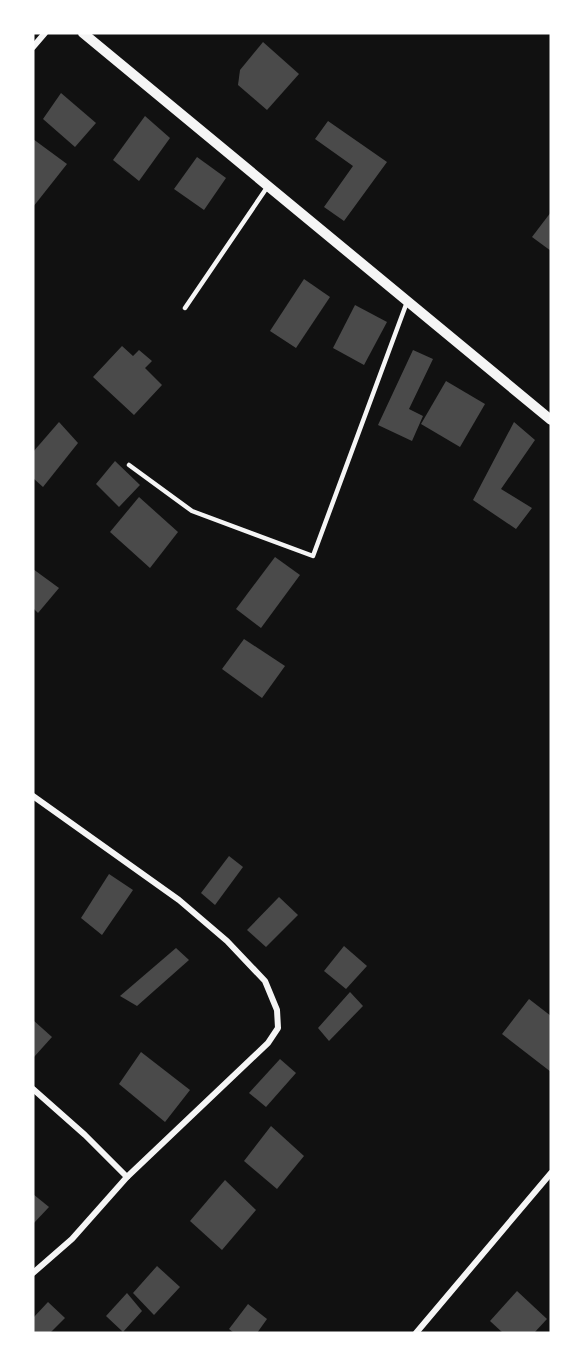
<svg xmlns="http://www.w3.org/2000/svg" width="584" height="1366" viewBox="0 0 584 1366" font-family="'IBM Plex Sans',sans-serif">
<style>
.building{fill:#4a4a4a}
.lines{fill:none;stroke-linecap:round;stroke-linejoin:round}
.service{stroke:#f5f5f5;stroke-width:4.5}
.minor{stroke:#f5f5f5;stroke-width:6}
.tertiary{stroke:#f5f5f5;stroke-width:10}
</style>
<rect width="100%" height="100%" fill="#111"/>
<g class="building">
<path d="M 263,42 L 299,74 L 267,110 L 238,85 L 240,70 Z"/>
<path d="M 61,93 L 96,123 L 75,147 L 43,119 Z"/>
<path d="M 145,116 L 170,138 L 139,181 L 113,160 Z"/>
<path d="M 328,121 L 387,162 L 344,221 L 324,207 L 353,166 L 315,139 Z"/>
<path d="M 33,139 L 67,164 L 33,207 Z"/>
<path d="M 197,157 L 226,178 L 204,210 L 174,189 Z"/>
<path d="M 551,212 L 551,251 L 532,237 Z"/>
<path d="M 304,279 L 330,297 L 296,348 L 270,331 Z"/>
<path d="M 355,305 L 387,322 L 364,365 L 333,348 Z"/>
<path d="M 122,346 L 133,356 L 139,350 L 152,361 L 145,368 L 162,385 L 134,415 L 93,377 Z"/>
<path d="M 413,350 L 433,359 L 409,409 L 423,416 L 412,441 L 378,425 Z"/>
<path d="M 446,381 L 485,404 L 460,447 L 421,424 Z"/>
<path d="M 59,422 L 78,443 L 43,487 L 33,478 L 33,452 Z"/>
<path d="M 514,422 L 535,440 L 501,489 L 532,508 L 516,529 L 473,500 Z"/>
<path d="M 115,461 L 140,485 L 119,507 L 96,484 Z"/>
<path d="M 139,497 L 178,532 L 150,568 L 110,532 Z"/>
<path d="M 275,557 L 300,575 L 261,628 L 236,609 Z"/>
<path d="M 33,569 L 59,588 L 38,613 L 33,608 Z"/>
<path d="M 244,639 L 285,666 L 262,698 L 222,669 Z"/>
<path d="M 229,856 L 243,867 L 215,905 L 201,893 Z"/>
<path d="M 109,874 L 133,890 L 102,935 L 81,918 Z"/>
<path d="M 279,897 L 298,915 L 266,947 L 247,930 Z"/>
<path d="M 344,946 L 367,966 L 346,989 L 324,971 Z"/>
<path d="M 176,948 L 189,960 L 137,1006 L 120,996 Z"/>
<path d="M 350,992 L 363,1006 L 329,1041 L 318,1028 Z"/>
<path d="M 529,999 L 551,1016 L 551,1072 L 502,1034 Z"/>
<path d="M 33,1020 L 52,1037 L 34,1057 L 33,1055 Z"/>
<path d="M 141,1052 L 190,1090 L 165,1122 L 119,1084 Z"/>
<path d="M 280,1059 L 296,1073 L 266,1107 L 249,1093 Z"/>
<path d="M 271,1126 L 304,1156 L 277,1189 L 244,1161 Z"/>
<path d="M 225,1180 L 256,1210 L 222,1250 L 190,1221 Z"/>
<path d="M 33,1194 L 49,1207 L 33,1224 Z"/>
<path d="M 157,1266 L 180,1287 L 154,1315 L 133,1293 Z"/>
<path d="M 517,1291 L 547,1319 L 534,1333 L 503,1333 L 490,1321 Z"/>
<path d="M 127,1293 L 142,1311 L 123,1332 L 106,1316 Z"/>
<path d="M 48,1302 L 65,1318 L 50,1333 L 33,1333 L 33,1318 Z"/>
<path d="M 248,1304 L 267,1319 L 257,1333 L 234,1333 L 229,1329 Z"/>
</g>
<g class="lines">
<g class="service">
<path d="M 185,308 L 268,186"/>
<path d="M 129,465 L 192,511 L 313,556 L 407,302"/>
</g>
<g class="minor">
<path d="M 33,47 L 45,33"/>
<path d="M 33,796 L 179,900 L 227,941 L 265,981 L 277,1010 L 278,1028 L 268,1043 L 127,1177 L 72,1239 L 33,1273"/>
<path d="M 33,1089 L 85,1135 L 127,1177"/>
<path d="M 416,1333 L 551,1173"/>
</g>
<path class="tertiary" d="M 83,33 L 551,420"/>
</g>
<rect width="584" height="1366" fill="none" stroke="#ffffff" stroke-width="69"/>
</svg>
